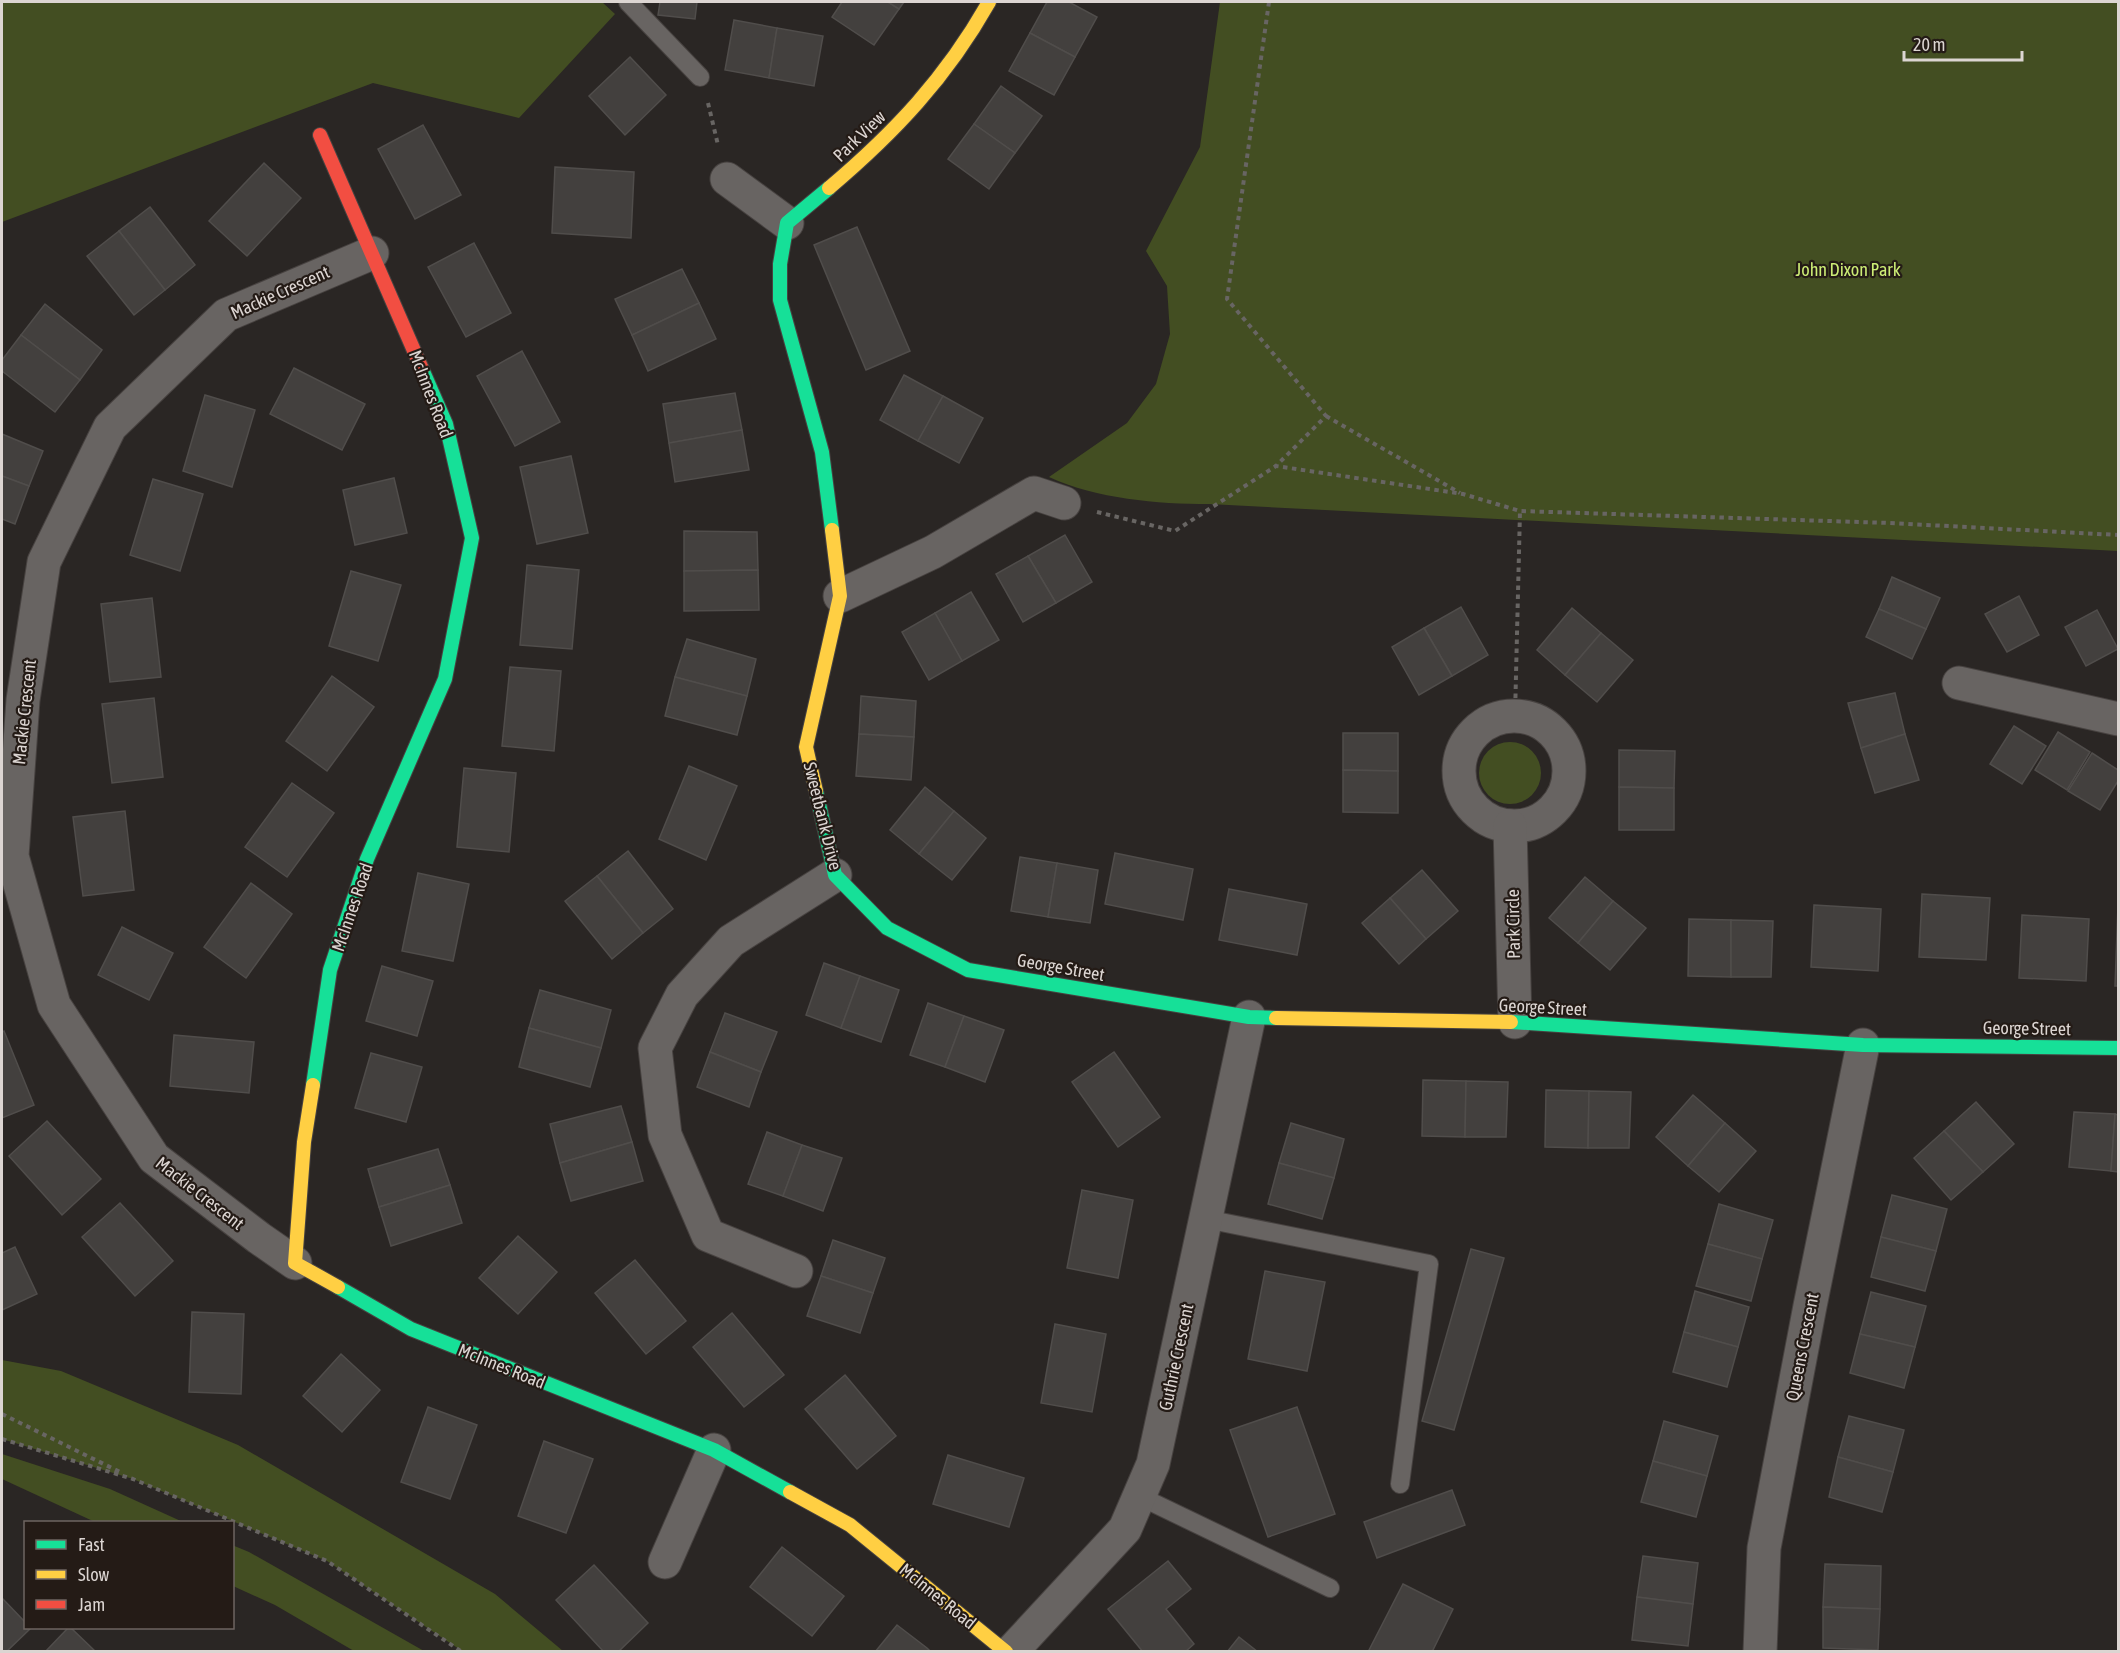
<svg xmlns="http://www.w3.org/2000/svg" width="2120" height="1653" viewBox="0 0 2120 1653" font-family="'Asap Condensed',sans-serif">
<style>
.green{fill:#434e22}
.building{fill:#43403e;stroke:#504d4b;stroke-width:1.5}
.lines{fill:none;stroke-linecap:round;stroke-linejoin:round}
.lane-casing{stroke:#474240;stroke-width:20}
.street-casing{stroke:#474240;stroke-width:35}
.fast-casing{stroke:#474240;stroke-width:16}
.slow-casing{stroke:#474240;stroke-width:16}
.jam-casing{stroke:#474240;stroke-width:16}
.path{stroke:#686563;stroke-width:4;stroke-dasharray:4.5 4.5;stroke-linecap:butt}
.lane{stroke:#686462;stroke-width:18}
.street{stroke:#686462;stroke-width:33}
.fast{stroke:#16e098;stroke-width:14}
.slow{stroke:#ffcf43;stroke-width:14}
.jam{stroke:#f24e42;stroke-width:14}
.labels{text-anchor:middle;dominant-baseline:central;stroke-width:4.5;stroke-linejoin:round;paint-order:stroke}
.street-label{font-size:18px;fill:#dcd5d2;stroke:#241b16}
.park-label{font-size:18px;fill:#cded76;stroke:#241b16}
</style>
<rect width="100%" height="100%" fill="#2a2624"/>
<g class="green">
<path d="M 2,2 L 602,2 L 615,14 L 519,118 L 373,83 L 2,222 Z"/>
<path d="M 1220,2 L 2118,2 L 2118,551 L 1209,504 C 1157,504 1097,499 1049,477 L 1127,423 L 1156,384 L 1170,334 L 1167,286 L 1146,251 L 1200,147 Z"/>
<circle cx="1510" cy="773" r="31"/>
<path d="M 2,1360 L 61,1371 L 238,1445 L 495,1594 L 563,1651 L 462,1651 L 327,1561 L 133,1479 L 2,1439 Z"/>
<path d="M 2,1454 L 110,1489 L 183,1522 L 95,1522 L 2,1479 Z"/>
<path d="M 232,1545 L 249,1552 L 424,1651 L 354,1651 L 275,1605 L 233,1586 Z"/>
</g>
<g class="building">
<path d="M 660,2 L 697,2 L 695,19 L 658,15 Z"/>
<path d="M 842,2 L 888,2 L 899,9 L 874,45 L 832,17 Z"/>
<path d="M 888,2 L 904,2 L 899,9 Z"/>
<path d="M 1047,2 L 1069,2 L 1097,17 L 1075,57 L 1030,33 Z"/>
<path d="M 734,20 L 777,28 L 769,78 L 725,70 Z"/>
<path d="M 777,28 L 823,36 L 814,86 L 769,78 Z"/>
<path d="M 1030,33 L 1075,57 L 1054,95 L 1009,71 Z"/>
<path d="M 630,57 L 666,95 L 625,135 L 589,96 Z"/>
<path d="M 1001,86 L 1042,116 L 1015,153 L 974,124 Z"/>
<path d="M 974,124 L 1015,153 L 989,189 L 948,159 Z"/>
<path d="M 423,125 L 461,195 L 415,219 L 378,149 Z"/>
<path d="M 264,163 L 301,198 L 247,256 L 209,221 Z"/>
<path d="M 555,167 L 634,172 L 631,238 L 552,233 Z"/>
<path d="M 150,207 L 195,265 L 165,290 L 119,231 Z"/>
<path d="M 857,227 L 910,351 L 866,370 L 814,245 Z"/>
<path d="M 119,231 L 165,290 L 134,315 L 87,256 Z"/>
<path d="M 474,243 L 511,313 L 466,337 L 428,267 Z"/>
<path d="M 682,269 L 699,303 L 632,335 L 615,299 Z"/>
<path d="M 699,303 L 716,339 L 648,371 L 632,335 Z"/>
<path d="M 45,304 L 102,350 L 80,380 L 21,335 Z"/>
<path d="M 21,335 L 80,380 L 55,412 L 2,371 L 2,360 Z"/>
<path d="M 522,351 L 560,422 L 515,446 L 477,376 Z"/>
<path d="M 294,368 L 365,404 L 342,450 L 270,414 Z"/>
<path d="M 904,375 L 943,396 L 918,441 L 880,420 Z"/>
<path d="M 735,393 L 742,430 L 669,443 L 663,404 Z"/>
<path d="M 205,395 L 255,410 L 232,487 L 183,471 Z"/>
<path d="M 943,396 L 983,418 L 959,463 L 918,441 Z"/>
<path d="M 742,430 L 749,470 L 675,482 L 669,443 Z"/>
<path d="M 2,434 L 43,451 L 29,486 L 2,476 Z"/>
<path d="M 571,456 L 588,533 L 537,544 L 520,467 Z"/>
<path d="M 2,476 L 29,486 L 15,524 L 2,519 Z"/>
<path d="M 394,478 L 407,533 L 355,545 L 343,490 Z"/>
<path d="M 153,479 L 203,494 L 180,571 L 130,555 Z"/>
<path d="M 684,531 L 757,532 L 758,570 L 684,571 Z"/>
<path d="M 1065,535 L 1092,582 L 1056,603 L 1028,556 Z"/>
<path d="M 1028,556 L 1056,603 L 1023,622 L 996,574 Z"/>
<path d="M 527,565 L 579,570 L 572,649 L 520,645 Z"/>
<path d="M 758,570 L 759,610 L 684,611 L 684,571 Z"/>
<path d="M 351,571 L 401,585 L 378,661 L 329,646 Z"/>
<path d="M 1892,577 L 1940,598 L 1926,629 L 1879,609 Z"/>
<path d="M 971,592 L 999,640 L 962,661 L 935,613 Z"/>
<path d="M 2019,596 L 2039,635 L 2007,652 L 1985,614 Z"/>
<path d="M 152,598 L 161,677 L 110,682 L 101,604 Z"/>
<path d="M 1461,607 L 1488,655 L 1452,676 L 1424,628 Z"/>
<path d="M 1572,608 L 1601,633 L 1565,675 L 1537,650 Z"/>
<path d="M 1879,609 L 1926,629 L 1912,659 L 1866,637 Z"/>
<path d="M 2097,610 L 2118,649 L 2086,666 L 2065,627 Z"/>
<path d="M 935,613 L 962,661 L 929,680 L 902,632 Z"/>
<path d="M 1424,628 L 1452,676 L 1419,695 L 1392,647 Z"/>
<path d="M 1601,633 L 1633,660 L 1597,702 L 1565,675 Z"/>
<path d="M 687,639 L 756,659 L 747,696 L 675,677 Z"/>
<path d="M 510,667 L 561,671 L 554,751 L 502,746 Z"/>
<path d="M 332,676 L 374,707 L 327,771 L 286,741 Z"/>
<path d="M 675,677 L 747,696 L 737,735 L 665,716 Z"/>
<path d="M 1895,693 L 1905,734 L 1861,748 L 1848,703 Z"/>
<path d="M 861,696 L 916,701 L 914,737 L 859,734 Z"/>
<path d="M 154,698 L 163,777 L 112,783 L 102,704 Z"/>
<path d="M 2014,726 L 2046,746 L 2022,784 L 1990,764 Z"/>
<path d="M 2058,732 L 2090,752 L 2067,790 L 2035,770 Z"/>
<path d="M 1343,733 L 1398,733 L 1398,771 L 1343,770 Z"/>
<path d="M 859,734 L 914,737 L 911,780 L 856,776 Z"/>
<path d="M 1905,734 L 1919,780 L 1875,793 L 1861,748 Z"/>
<path d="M 1619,750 L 1675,751 L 1674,788 L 1619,787 Z"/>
<path d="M 2092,753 L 2118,770 L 2118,781 L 2100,810 L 2068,791 Z"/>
<path d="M 689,766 L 737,786 L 706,860 L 659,839 Z"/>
<path d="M 464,768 L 516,773 L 509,852 L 457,847 Z"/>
<path d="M 1343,770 L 1398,771 L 1398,813 L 1343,812 Z"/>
<path d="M 292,783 L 334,813 L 287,877 L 245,847 Z"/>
<path d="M 925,787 L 954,811 L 919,854 L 890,830 Z"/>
<path d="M 1619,787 L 1674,788 L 1674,830 L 1619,830 Z"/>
<path d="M 125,811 L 134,890 L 83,896 L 73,817 Z"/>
<path d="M 954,811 L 986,838 L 952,880 L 919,854 Z"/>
<path d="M 628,851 L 673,909 L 643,933 L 597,876 Z"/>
<path d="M 1115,853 L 1193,869 L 1183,920 L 1105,904 Z"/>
<path d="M 1020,857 L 1057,863 L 1048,917 L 1011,911 Z"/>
<path d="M 1057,863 L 1098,870 L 1090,923 L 1048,917 Z"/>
<path d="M 1422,870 L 1458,911 L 1426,939 L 1390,898 Z"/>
<path d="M 418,873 L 469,884 L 453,961 L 402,951 Z"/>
<path d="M 597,876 L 643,933 L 612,959 L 565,901 Z"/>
<path d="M 1585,877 L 1613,901 L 1578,943 L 1549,918 Z"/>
<path d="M 251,883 L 292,914 L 246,978 L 204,947 Z"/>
<path d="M 1229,889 L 1307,904 L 1297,955 L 1219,940 Z"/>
<path d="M 1922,894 L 1990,898 L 1986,960 L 1919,957 Z"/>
<path d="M 1390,898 L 1426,939 L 1399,964 L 1362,923 Z"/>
<path d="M 1613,901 L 1646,928 L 1610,970 L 1578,943 Z"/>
<path d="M 1814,905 L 1881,909 L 1878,971 L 1811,967 Z"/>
<path d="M 2118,905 L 2118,986 L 2115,986 Z"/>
<path d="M 2022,915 L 2089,919 L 2086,981 L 2019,978 Z"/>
<path d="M 1689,919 L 1731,920 L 1731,977 L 1688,976 Z"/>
<path d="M 1731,920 L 1773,921 L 1771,977 L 1731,977 Z"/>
<path d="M 122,927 L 173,953 L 149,1000 L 98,975 Z"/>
<path d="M 824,963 L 860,976 L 841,1028 L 806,1015 Z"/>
<path d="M 382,966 L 433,981 L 417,1036 L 366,1021 Z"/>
<path d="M 860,976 L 899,990 L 881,1042 L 841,1028 Z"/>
<path d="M 540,990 L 611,1010 L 601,1048 L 529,1028 Z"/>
<path d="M 928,1003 L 964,1016 L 945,1067 L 910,1055 Z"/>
<path d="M 725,1013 L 777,1032 L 761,1072 L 710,1052 Z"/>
<path d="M 964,1016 L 1004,1030 L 985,1082 L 945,1067 Z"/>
<path d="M 529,1028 L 601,1048 L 590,1087 L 519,1067 Z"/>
<path d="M 4,1031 L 34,1105 L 2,1118 L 2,1032 Z"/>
<path d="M 174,1035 L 254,1042 L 249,1093 L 170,1086 Z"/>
<path d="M 710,1052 L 761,1072 L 749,1107 L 697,1087 Z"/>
<path d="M 1114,1052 L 1160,1117 L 1118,1147 L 1072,1082 Z"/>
<path d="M 371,1053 L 422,1067 L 406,1122 L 355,1108 Z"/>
<path d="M 1423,1080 L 1466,1081 L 1465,1137 L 1422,1136 Z"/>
<path d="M 1466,1081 L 1508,1082 L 1506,1137 L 1465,1137 Z"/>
<path d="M 1546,1090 L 1589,1091 L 1588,1148 L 1545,1147 Z"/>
<path d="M 1589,1091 L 1631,1092 L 1629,1148 L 1588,1148 Z"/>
<path d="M 1693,1095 L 1725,1123 L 1688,1166 L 1656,1137 Z"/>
<path d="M 1976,1102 L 2014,1144 L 1983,1172 L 1944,1131 Z"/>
<path d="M 621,1106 L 632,1142 L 560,1163 L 550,1124 Z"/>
<path d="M 2074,1112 L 2115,1114 L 2111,1171 L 2069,1167 Z"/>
<path d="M 2115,1114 L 2118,1115 L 2118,1172 L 2111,1171 Z"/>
<path d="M 47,1121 L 101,1179 L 62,1215 L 9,1156 Z"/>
<path d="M 1291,1123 L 1344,1139 L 1334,1178 L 1279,1163 Z"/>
<path d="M 1725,1123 L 1756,1151 L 1719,1192 L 1688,1166 Z"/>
<path d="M 1944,1131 L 1983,1172 L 1951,1200 L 1914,1158 Z"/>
<path d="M 767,1132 L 802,1145 L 783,1196 L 748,1184 Z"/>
<path d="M 632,1142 L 643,1181 L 571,1201 L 560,1163 Z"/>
<path d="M 802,1145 L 842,1158 L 823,1211 L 783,1196 Z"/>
<path d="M 438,1149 L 450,1185 L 379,1207 L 368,1169 Z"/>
<path d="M 1279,1163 L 1334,1178 L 1322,1219 L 1268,1204 Z"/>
<path d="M 450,1185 L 462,1223 L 391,1246 L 379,1207 Z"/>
<path d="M 1082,1190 L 1133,1200 L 1118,1278 L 1067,1268 Z"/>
<path d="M 1892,1195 L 1947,1209 L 1936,1251 L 1881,1237 Z"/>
<path d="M 120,1203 L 173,1261 L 135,1296 L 82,1237 Z"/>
<path d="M 1719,1204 L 1773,1220 L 1762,1259 L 1708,1244 Z"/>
<path d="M 518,1236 L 557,1272 L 518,1314 L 479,1278 Z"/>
<path d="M 1881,1237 L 1936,1251 L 1925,1291 L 1871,1277 Z"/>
<path d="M 833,1240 L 885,1258 L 873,1293 L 821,1276 Z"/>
<path d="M 1708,1244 L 1762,1259 L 1751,1301 L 1696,1286 Z"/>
<path d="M 15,1247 L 37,1294 L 2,1310 L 2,1253 Z"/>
<path d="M 1471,1249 L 1504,1258 L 1454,1430 L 1422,1421 Z"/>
<path d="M 635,1260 L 686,1321 L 646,1354 L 595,1293 Z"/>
<path d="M 1265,1271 L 1325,1282 L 1307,1371 L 1248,1359 Z"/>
<path d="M 821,1276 L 873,1293 L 860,1333 L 807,1316 Z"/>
<path d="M 1695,1291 L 1749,1307 L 1738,1347 L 1684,1332 Z"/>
<path d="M 1871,1292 L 1926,1306 L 1915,1347 L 1860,1334 Z"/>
<path d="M 192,1312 L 244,1314 L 241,1394 L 189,1392 Z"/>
<path d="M 732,1313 L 784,1375 L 744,1407 L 693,1347 Z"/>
<path d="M 1055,1324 L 1106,1334 L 1092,1412 L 1041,1403 Z"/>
<path d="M 1684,1332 L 1738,1347 L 1727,1387 L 1673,1372 Z"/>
<path d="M 1860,1334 L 1915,1347 L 1904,1388 L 1850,1373 Z"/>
<path d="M 341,1354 L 380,1390 L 342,1432 L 303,1396 Z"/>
<path d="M 845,1375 L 896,1436 L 857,1469 L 805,1409 Z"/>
<path d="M 428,1407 L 477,1425 L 450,1499 L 401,1482 Z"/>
<path d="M 1297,1407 L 1335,1514 L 1268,1537 L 1230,1430 Z"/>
<path d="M 1849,1416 L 1904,1430 L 1893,1472 L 1838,1457 Z"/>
<path d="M 1664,1421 L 1718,1436 L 1707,1476 L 1653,1461 Z"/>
<path d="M 544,1441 L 593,1459 L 566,1533 L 518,1516 Z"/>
<path d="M 948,1455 L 1024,1478 L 1009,1527 L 933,1504 Z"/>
<path d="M 1838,1457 L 1893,1472 L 1882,1512 L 1829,1497 Z"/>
<path d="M 1653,1461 L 1707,1476 L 1696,1517 L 1641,1502 Z"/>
<path d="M 1452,1490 L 1465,1525 L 1377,1558 L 1364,1522 Z"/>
<path d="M 782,1547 L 844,1596 L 812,1636 L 750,1587 Z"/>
<path d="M 1643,1556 L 1698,1563 L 1693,1604 L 1637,1597 Z"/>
<path d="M 1168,1561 L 1191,1589 L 1166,1609 L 1194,1644 L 1185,1652 L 1143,1652 L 1108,1609 Z"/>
<path d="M 1825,1564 L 1881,1566 L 1880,1609 L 1823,1607 Z"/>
<path d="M 594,1565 L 648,1623 L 618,1652 L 604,1652 L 556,1600 Z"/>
<path d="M 1403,1584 L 1453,1609 L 1432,1652 L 1368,1652 Z"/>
<path d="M 1637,1597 L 1693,1604 L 1688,1646 L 1632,1640 Z"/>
<path d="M 2,1598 L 26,1623 L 26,1628 L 31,1628 L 6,1652 L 2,1652 Z"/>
<path d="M 1823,1607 L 1880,1609 L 1878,1650 L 1823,1648 Z"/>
<path d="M 897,1625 L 927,1648 L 931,1652 L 875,1652 Z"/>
<path d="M 68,1628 L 71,1628 L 96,1652 L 45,1652 Z"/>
<path d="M 1239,1637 L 1258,1652 L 1227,1652 Z"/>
</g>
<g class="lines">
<defs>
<g id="lane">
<path d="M 628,2 L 700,77"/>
<path d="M 1206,1219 L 1429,1264 L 1400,1484"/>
<path d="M 1139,1496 L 1330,1588"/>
</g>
<g id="street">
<path d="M 727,179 L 787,223"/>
<path d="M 840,596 L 933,552 L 1034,493 L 1064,503"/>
<path d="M 1959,683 L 2118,719"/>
<circle cx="1514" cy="771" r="55"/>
<path d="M 1510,826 L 1515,1022"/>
<path d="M 295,1263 L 259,1238 L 154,1158 L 54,1005 L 12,856 L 23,700 L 44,562 L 110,427 L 226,315 L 372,253"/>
<path d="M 796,1271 L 708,1235 L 665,1135 L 655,1048 L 682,995 L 731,941 L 835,875"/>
<path d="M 665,1562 L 714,1450"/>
<path d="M 1011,1652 L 1125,1529 L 1153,1464 L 1249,1017"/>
<path d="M 1760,1652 L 1764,1548 L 1810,1306 L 1863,1045"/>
</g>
<g id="fast">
<path d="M 829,188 L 787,223 L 780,264 L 780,300 L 822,452 L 832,530"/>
<path d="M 816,791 L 835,875 L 887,928 L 968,970 L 1249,1017 L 1276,1018"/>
<path d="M 1511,1022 L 1863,1045 L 2118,1048"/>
<path d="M 313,1085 L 330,970 L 367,859 L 445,679 L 472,538 L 446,424 L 422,369"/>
<path d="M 338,1287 L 411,1329 L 714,1450 L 790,1492"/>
</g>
<g id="slow">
<path d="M 829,188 C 895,132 946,78 989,2"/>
<path d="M 816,791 L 806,747 L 840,596 L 832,530"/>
<path d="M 1276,1018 L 1511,1022"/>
<path d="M 313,1085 L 304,1142 L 295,1263 L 338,1287"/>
<path d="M 790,1492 L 850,1525 L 1006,1652"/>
</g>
<path id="jam" d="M 320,135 L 422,369"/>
</defs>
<use href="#lane" class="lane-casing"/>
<use href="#street" class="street-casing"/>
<use href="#fast" class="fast-casing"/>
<use href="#slow" class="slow-casing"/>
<use href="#jam" class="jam-casing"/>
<g class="path">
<path d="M 1269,2 L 1227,299 L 1326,416 L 1276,466 L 1463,494 L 1520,511 L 1890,523 L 2118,535"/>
<path d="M 708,103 L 718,145"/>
<path d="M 1326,416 L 1460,493"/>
<path d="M 1097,512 L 1175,531 L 1276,466"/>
<path d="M 1515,716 L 1520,511"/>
<path d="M 2,1414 L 122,1473"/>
<path d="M 2,1439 L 133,1479 L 327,1561 L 462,1652"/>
</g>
<use href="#lane" class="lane"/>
<use href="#street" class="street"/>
<use href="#fast" class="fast"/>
<use href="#slow" class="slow"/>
<use href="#jam" class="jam"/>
</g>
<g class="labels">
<g class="street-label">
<text transform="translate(859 136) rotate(-44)">Park View</text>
<text transform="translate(280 292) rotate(-24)">Mackie Crescent</text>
<text transform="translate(431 394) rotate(69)">McInnes Road</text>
<text transform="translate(24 712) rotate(-84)">Mackie Crescent</text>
<text transform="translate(823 816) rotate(76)">Sweetbank Drive</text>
<text transform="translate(352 907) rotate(-71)">McInnes Road</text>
<text transform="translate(1513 924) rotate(-91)">Park Circle</text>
<text transform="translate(1061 967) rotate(10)">George Street</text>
<text transform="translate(1543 1007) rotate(3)">George Street</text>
<text transform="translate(2027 1028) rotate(1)">George Street</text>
<text transform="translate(200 1193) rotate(38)">Mackie Crescent</text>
<text transform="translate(1802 1347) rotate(-79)">Queens Crescent</text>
<text transform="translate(1176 1357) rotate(-78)">Guthrie Crescent</text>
<text transform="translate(502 1366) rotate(22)">McInnes Road</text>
<text transform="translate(938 1596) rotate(39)">McInnes Road</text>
</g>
<g class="park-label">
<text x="1848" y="269">John Dixon Park</text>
</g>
</g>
<rect width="2120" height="1653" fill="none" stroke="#dcd5d2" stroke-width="6"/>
<rect x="24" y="1521" width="210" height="108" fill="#241b16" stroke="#6e6561" stroke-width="1.5"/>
<rect x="36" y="1540" width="30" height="9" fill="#16e098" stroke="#6e6561" stroke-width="1.5"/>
<text x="78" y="1551" font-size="18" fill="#dcd5d2">Fast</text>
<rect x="36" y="1570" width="30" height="9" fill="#ffcf43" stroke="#6e6561" stroke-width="1.5"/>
<text x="78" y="1581" font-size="18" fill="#dcd5d2">Slow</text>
<rect x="36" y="1600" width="30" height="9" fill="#f24e42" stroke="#6e6561" stroke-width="1.5"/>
<text x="78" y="1611" font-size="18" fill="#dcd5d2">Jam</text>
<path d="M1904 51v9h118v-9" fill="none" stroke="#dcd5d2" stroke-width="3"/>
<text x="1913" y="51" font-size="18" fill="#dcd5d2" stroke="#241b16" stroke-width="4.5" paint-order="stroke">20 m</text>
</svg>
